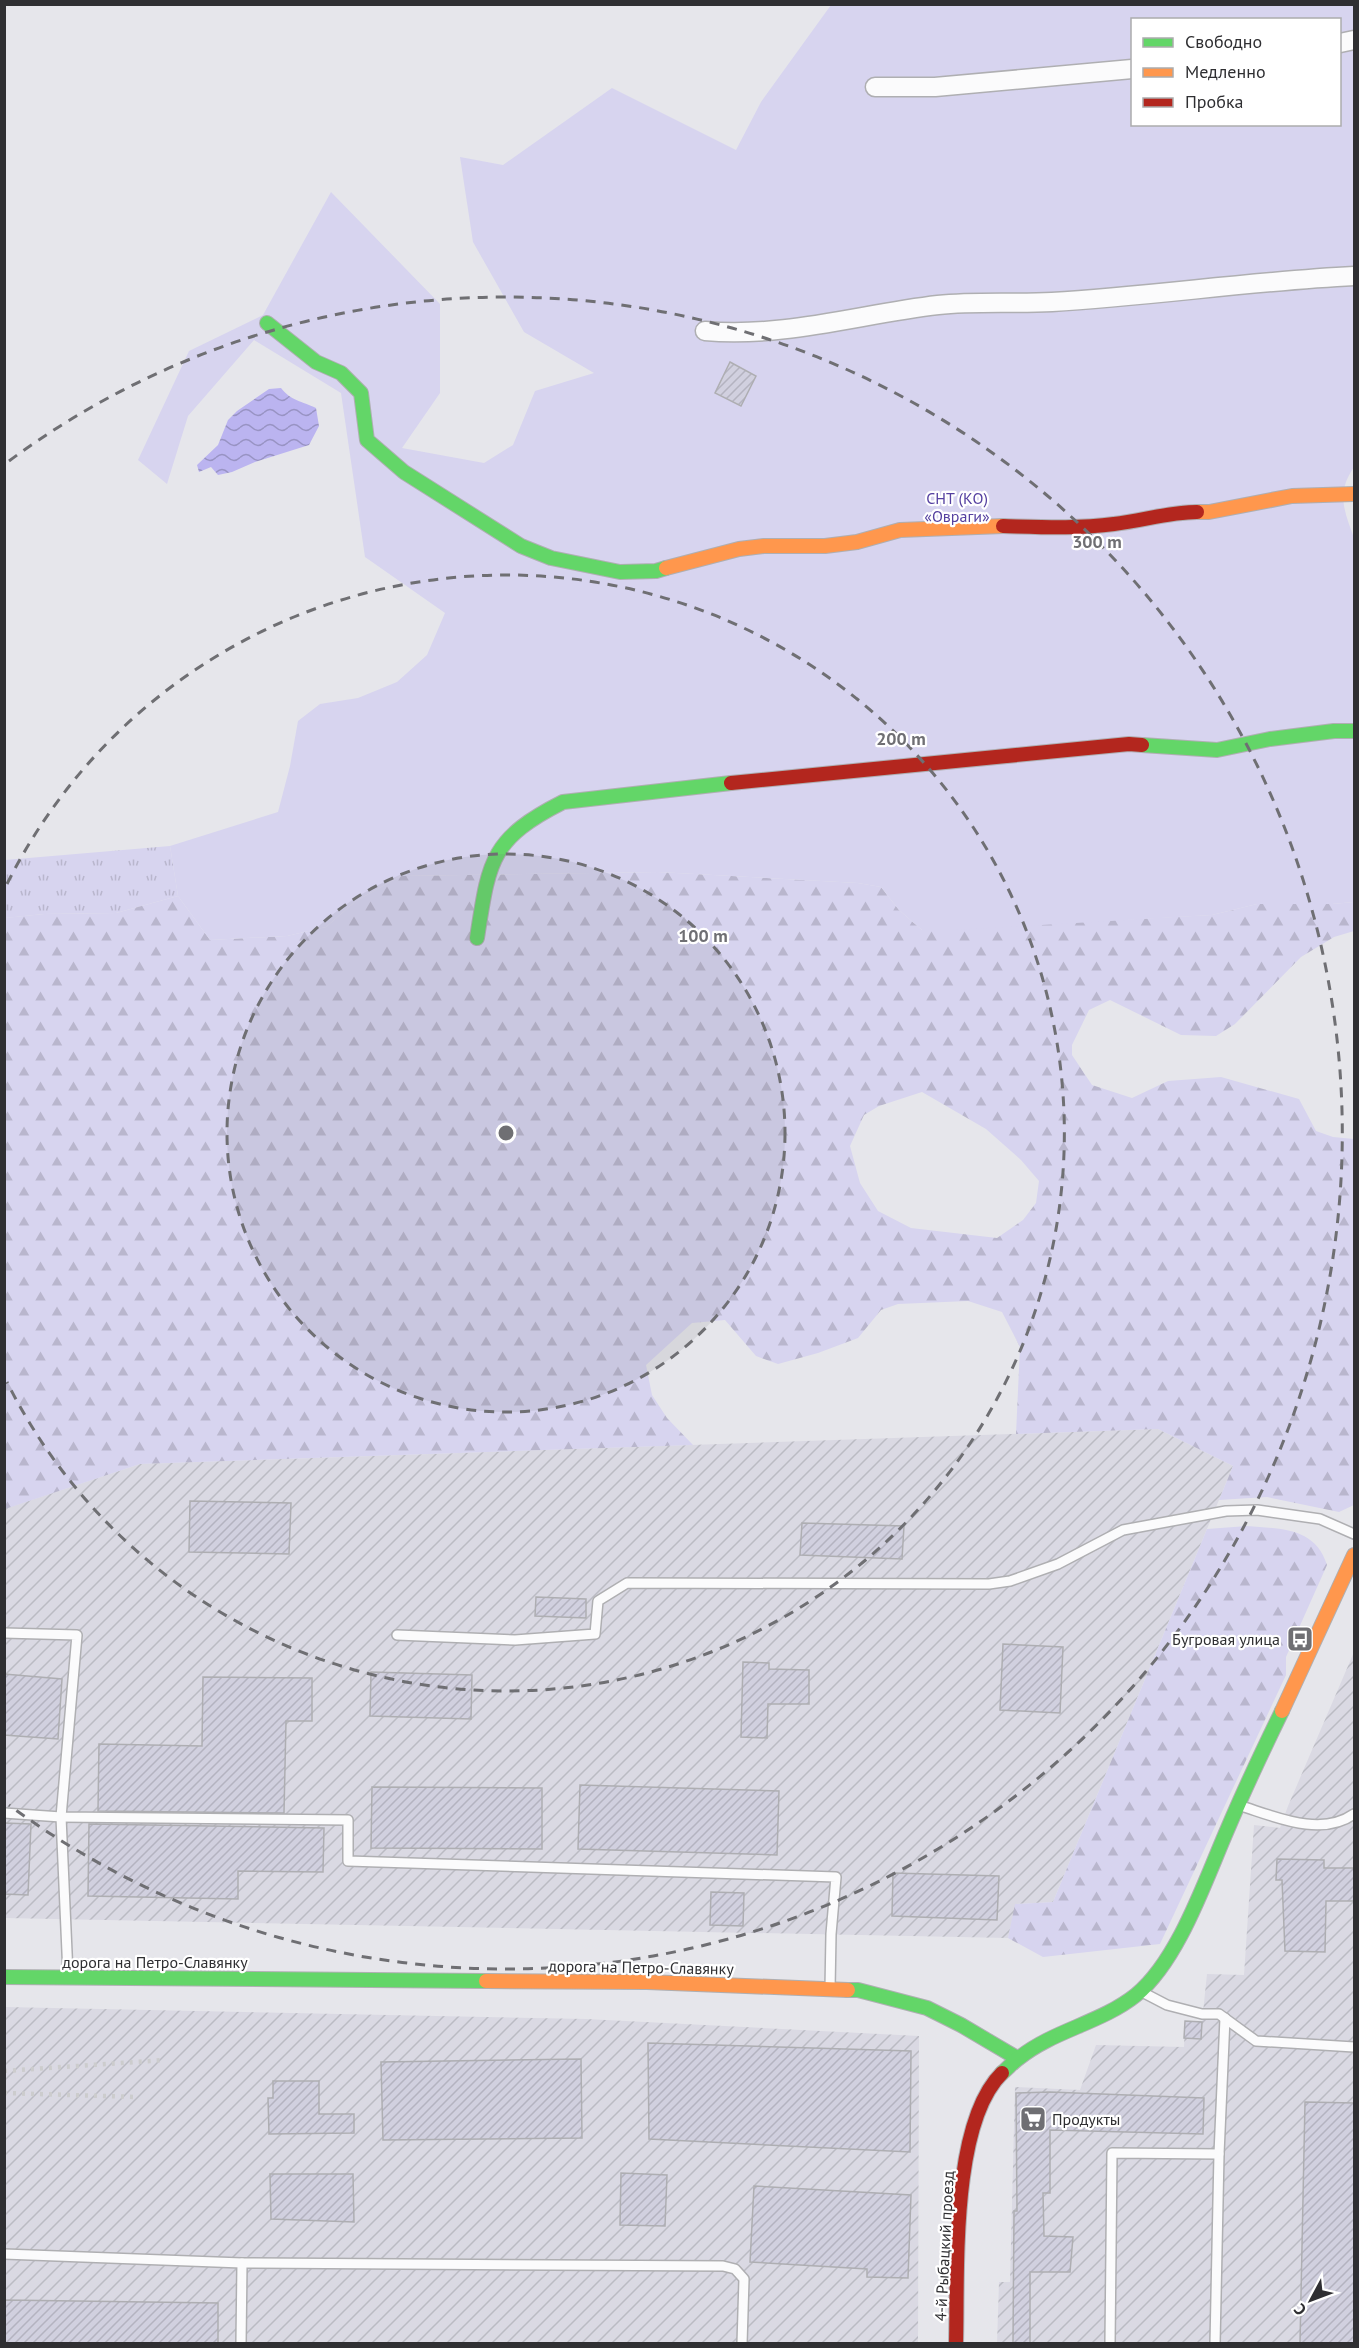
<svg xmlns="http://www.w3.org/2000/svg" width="1359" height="2348" viewBox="0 0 1359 2348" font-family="'PT Sans',sans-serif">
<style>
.industrial{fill:url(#industrial-furrows)}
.grass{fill:url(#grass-tufts)}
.forest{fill:url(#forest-firs);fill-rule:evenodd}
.garden{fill:#d7d4ef;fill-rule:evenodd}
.water{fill:url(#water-waves)}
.building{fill:url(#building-hatch);stroke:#aeaeb2;stroke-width:1.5}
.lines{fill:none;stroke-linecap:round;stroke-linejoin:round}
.lane-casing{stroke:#afafb2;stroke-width:12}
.street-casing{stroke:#afafb2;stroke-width:21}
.fast-casing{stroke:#afafb2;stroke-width:16}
.slow-casing{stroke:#afafb2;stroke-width:16}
.jam-casing{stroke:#afafb2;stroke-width:16}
.lane{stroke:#fbfbfc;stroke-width:9}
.street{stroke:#fbfbfc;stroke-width:18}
.fast{stroke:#63d668;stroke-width:14}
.slow{stroke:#ff974d;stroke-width:14}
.jam{stroke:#b3261e;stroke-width:14}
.rail{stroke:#cccccd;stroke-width:4.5;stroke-dasharray:3 6;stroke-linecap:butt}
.ring{fill:none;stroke:#6f6f73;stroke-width:3;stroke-dasharray:10 8}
.labels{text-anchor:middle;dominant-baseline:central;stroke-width:4.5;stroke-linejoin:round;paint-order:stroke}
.park-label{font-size:16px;fill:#5540a0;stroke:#fff}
.poi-label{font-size:16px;fill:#2f2f32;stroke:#fff;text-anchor:end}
.street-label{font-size:16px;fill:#2f2f32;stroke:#fff}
.centre{fill:#6f6f73;stroke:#fff;stroke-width:3}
.ring-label{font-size:18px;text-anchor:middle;font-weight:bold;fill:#6f6f73;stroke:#fff;stroke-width:4.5;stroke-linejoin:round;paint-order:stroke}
</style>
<defs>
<pattern id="industrial-furrows" width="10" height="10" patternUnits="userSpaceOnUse" patternTransform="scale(1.5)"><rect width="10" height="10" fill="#dad9e3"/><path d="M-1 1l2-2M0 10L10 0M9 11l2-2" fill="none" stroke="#bbbbc3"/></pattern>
<pattern id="grass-tufts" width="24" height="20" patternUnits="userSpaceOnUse" patternTransform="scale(1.5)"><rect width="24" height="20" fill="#d7d4ef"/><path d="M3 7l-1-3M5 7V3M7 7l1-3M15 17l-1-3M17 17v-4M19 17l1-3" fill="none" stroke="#b9b6cd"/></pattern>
<pattern id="forest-firs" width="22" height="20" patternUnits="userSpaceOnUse" patternTransform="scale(1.5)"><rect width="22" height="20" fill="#d7d4ef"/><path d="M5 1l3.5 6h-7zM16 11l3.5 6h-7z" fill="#b9b6cd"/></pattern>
<pattern id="water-waves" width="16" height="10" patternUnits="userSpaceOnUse" patternTransform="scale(1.5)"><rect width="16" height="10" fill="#bbb4f0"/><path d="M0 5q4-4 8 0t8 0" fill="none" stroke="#9893c3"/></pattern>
<pattern id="building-hatch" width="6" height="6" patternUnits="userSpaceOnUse" patternTransform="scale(1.5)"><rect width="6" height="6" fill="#d1d0df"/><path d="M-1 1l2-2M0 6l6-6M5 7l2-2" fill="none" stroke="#b4b3c0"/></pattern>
</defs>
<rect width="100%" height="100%" fill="#e6e6eb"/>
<g class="industrial">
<path d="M 1158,1429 L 1233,1466 L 1053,1902 L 1016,1904 L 1008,1938 L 5,1918 L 4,1509 L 140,1464 Z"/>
<path d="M 1354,1652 L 1354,2343 L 997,2344 L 999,2282 L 1010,2282 L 1015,2087 L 1080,2090 L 1096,2045 L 1184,2047 L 1185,2021 L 1202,2022 L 1207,1974 L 1244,1975 L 1254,1825 L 1280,1828 L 1288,1806 Z"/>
<path d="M 5,2007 L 586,2019 L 919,2036 L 918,2343 L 5,2344 Z"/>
</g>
<path class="grass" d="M 170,846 L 178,896 L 116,913 L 44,914 L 5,918 L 5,860 Z"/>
<g class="forest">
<path d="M 658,872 L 858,883 L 881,887 L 899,910 L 922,930 L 1212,915 L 1257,904 L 1332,904 L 1354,902 L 1354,931 L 1334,937 L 1301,957 L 1235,1024 L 1216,1036 L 1181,1035 L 1110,1000 L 1089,1010 L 1072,1045 L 1072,1055 L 1092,1085 L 1132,1098 L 1168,1081 L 1221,1077 L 1299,1099 L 1316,1131 L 1333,1137 L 1354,1139 L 1354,1505 L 1339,1512 L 1267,1497 L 1219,1500 L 1233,1466 L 1158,1429 L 1016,1434 L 1020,1347 L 1002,1312 L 968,1301 L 898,1304 L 881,1310 L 858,1338 L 818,1353 L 778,1364 L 756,1356 L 725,1320 L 692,1323 L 646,1365 L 652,1395 L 667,1418 L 693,1445 L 140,1464 L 5,1509 L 4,918 L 44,914 L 116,913 L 178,896 L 210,940 L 287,936 L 326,927 L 356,901 L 401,876 ZM 922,1092 L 986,1129 L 1021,1160 L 1039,1181 L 1036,1203 L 1023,1220 L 997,1238 L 911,1228 L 878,1211 L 860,1183 L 850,1146 L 864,1115 L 879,1106 Z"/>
<path d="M 1247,1526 C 1281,1529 1315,1527 1327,1565 L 1286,1657 L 1286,1675 L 1160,1944 L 1043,1957 L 1008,1938 L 1015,1904 L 1053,1902 L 1207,1529 Z"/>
</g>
<path class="garden" d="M 831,5 L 1354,5 L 1354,467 C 1336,493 1344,510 1354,538 L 1354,902 L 1332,904 L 1257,904 L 1212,915 L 954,930 L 922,930 L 899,910 L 881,887 L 858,883 L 658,872 L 401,876 L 356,901 L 326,927 L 287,936 L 210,940 L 178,896 L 170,846 L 278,812 L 290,766 L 298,721 L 320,704 L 358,698 L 397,682 L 427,655 L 445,613 L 365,557 L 341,393 L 254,340 L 188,416 L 167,484 L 138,460 L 189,351 L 263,315 L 331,192 L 440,304 L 440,393 L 402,448 L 484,463 L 513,445 L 535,391 L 594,373 L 524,332 L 473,242 L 460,157 L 503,165 L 612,88 L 736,150 L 761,102 ZM 1132,20 L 1340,20 L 1340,124 L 1132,124 Z"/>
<path class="water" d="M 281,388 C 291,401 302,401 316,408 L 319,426 L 309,445 L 255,462 L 232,472 L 218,475 L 211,467 L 199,472 L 197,465 L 218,445 L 228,420 L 237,411 L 269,389 Z"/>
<g class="building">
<path d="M 730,362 L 756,376 L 741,406 L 715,393 Z"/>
<path d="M 190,1501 L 291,1503 L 289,1554 L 189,1552 Z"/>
<path d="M 802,1523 L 904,1526 L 902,1559 L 800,1555 Z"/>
<path d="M 536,1597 L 586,1599 L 586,1618 L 535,1616 Z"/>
<path d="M 1003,1644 L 1063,1647 L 1060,1713 L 1000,1710 Z"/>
<path d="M 743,1662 L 769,1663 L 769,1669 L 809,1670 L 809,1704 L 768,1704 L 767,1738 L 741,1737 Z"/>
<path d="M 371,1672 L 472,1675 L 471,1719 L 370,1716 Z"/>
<path d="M 4,1674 L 62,1679 L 58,1739 L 4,1735 Z"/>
<path d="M 203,1677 L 312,1678 L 312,1721 L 286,1721 L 284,1813 L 98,1811 L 99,1744 L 202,1746 Z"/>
<path d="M 580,1785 L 779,1791 L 777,1855 L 578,1849 Z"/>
<path d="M 372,1787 L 542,1788 L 542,1849 L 371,1848 Z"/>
<path d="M 4,1823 L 31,1824 L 28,1895 L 4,1894 Z"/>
<path d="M 89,1824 L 324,1828 L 323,1872 L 238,1871 L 238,1899 L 88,1896 Z"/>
<path d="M 1277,1859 L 1324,1860 L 1324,1868 L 1354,1868 L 1354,1901 L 1326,1901 L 1325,1952 L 1285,1951 L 1282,1880 L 1276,1880 Z"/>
<path d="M 893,1873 L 999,1876 L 997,1920 L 892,1916 Z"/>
<path d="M 711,1892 L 744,1893 L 743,1926 L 710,1925 Z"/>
<path d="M 1185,2021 L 1202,2022 L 1201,2039 L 1184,2038 Z"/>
<path d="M 648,2043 L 911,2051 L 910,2152 L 649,2139 Z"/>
<path d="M 581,2059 L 582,2138 L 383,2140 L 381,2062 Z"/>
<path d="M 273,2081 L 319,2081 L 319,2114 L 354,2114 L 354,2133 L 269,2134 L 268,2098 L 273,2098 Z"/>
<path d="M 1050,2092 L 1204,2098 L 1203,2134 L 1050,2130 L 1050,2193 L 1043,2193 L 1044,2236 L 1073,2237 L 1070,2272 L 1030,2272 L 1030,2343 L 1013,2343 L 1014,2211 L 1017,2211 L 1016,2093 Z"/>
<path d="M 1305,2102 L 1354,2103 L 1354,2343 L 1300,2343 Z"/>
<path d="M 621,2173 L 667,2175 L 665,2226 L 620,2225 Z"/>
<path d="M 270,2174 L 353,2174 L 354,2222 L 271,2219 Z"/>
<path d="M 754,2186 L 911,2195 L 908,2278 L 867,2277 L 867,2269 L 750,2262 Z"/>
<path d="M 4,2300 L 218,2303 L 218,2343 L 4,2343 Z"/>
</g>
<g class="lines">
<defs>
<g id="lane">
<path d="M 4,1633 L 77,1635 L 61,1817 L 68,1975"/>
<path d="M 397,1635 L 515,1640 L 595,1634 L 598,1601 L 627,1583 L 989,1584 L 1010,1581 L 1058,1564 L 1123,1530 L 1226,1511 L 1257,1510 L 1320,1519 L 1354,1534"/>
<path d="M 1238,1805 C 1274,1816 1320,1838 1354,1814"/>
<path d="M 4,1813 L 61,1817 L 348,1820 L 348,1861 L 836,1877 L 831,1934 L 830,1989"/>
<path d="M 1142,1992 L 1167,2005 L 1202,2014 L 1219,2014 L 1256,2041 L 1354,2047"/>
<path d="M 4,2254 L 242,2263 L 723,2266 L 735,2269 L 744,2279 L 742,2344"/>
<path d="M 241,2344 L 242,2263"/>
<path d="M 1110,2344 L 1112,2153 L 1219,2154"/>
<path d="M 1215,2344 L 1219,2154 L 1225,2018"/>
</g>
<g id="street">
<path d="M 1340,43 L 1354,40"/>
<path d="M 875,87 L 935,87 L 1132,69"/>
<path d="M 705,331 C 784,338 860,314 938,305 C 976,301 1014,304 1052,302 C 1153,296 1253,281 1354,276"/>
</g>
<g id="fast">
<path d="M 267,323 L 316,362 L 341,373 L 361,393 L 367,440 L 404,472 L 521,546 L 551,558 L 620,572 L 656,571 L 666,568"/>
<path d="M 1142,745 L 1217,750 L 1270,739 L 1334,731 L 1354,731"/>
<path d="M 477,938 C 489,861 490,839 563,802 L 731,783"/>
<path d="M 4,1977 L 486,1981"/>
<path d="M 848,1990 L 858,1990 L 927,2008 L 961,2025 L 1017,2058"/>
<path d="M 1002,2073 C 1008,2068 1013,2062 1019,2058 C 1054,2030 1101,2023 1136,1995 C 1179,1960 1206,1878 1228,1828 C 1245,1788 1263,1750 1282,1711"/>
</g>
<g id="slow">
<path d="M 1197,512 L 1209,512 L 1292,496 L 1354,494"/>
<path d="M 666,568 L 739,549 L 764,546 L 825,546 L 857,542 L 900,530 L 1003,526"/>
<path d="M 1282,1711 L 1354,1555"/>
<path d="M 486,1981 L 647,1982 L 848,1990"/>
</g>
<g id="jam">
<path d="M 1003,526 C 1040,527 1077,529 1114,524 C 1142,521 1169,512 1197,512"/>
<path d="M 731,783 L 1129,744 L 1142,745"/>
<path d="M 956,2344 C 958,2274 950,2124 1002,2073"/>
</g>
</defs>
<use href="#lane" class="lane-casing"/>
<use href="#street" class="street-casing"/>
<use href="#fast" class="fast-casing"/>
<use href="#slow" class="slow-casing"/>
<use href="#jam" class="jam-casing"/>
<use href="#lane" class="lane"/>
<use href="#street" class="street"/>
<use href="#fast" class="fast"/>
<use href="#slow" class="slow"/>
<use href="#jam" class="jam"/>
<g class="rail">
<path d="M 4,2071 L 165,2060"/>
<path d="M 4,2093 L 137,2097"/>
</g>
</g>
<circle cx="506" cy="1133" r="279" fill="#6f6f73" fill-opacity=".12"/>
<g class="ring">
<circle cx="506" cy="1133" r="279"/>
<path d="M7 884A558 558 0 1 1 7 1382"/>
<path d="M9 461A836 836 0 1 1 9 1805"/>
</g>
<defs>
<symbol id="bus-square" viewBox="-11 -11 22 22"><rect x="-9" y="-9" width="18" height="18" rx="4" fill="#6f6f73" stroke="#fff"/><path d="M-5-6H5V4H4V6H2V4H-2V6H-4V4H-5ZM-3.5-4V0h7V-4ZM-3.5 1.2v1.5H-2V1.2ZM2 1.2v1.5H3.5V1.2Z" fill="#fff"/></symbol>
<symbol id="supermarket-square" viewBox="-11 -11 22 22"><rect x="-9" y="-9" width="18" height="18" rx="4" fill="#6f6f73" stroke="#fff"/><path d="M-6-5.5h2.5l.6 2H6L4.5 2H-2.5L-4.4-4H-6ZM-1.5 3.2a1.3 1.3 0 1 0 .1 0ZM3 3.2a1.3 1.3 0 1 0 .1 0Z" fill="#fff"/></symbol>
</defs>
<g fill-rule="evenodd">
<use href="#bus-square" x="1285" y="1624" width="30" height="30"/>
<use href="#supermarket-square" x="1018" y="2104" width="30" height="30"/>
</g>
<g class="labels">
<g class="park-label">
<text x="957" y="498">СНТ (КО)<tspan x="957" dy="18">«Овраги»</tspan></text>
</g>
<g class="poi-label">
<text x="1280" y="1639">Бугровая улица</text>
<text x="1052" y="2119" text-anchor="start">Продукты</text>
</g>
<g class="street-label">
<text x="155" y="1962">дорога на Петро-Славянку</text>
<text transform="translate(641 1967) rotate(1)">дорога на Петро-Славянку</text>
<text transform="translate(944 2246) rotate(-87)">4-й Рыбацкий проезд</text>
</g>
</g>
<circle cx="506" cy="1133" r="9" class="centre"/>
<g class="ring-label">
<text x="1097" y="548">300 m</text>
<text x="901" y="745">200 m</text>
<text x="703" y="942">100 m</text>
</g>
<rect width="1359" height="2348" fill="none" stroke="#2f2f32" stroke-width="12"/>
<rect x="1131" y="18" width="210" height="108" fill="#ffffff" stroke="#acacad" stroke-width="1.5"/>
<rect x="1143" y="38" width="30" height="9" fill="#63d668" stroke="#acacad" stroke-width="1.5"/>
<text x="1185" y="48" font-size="18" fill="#2f2f32">Свободно</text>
<rect x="1143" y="68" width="30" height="9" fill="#ff974d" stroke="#acacad" stroke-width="1.5"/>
<text x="1185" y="78" font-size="18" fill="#2f2f32">Медленно</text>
<rect x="1143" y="98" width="30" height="9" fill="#b3261e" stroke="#acacad" stroke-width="1.5"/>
<text x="1185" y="108" font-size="18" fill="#2f2f32">Пробка</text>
<g transform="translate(1311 2300) rotate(229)" stroke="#ffffff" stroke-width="4.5" paint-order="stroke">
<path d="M0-4.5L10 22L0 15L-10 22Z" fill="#2f2f32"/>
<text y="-9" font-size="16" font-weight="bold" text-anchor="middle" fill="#2f2f32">С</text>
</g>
</svg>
